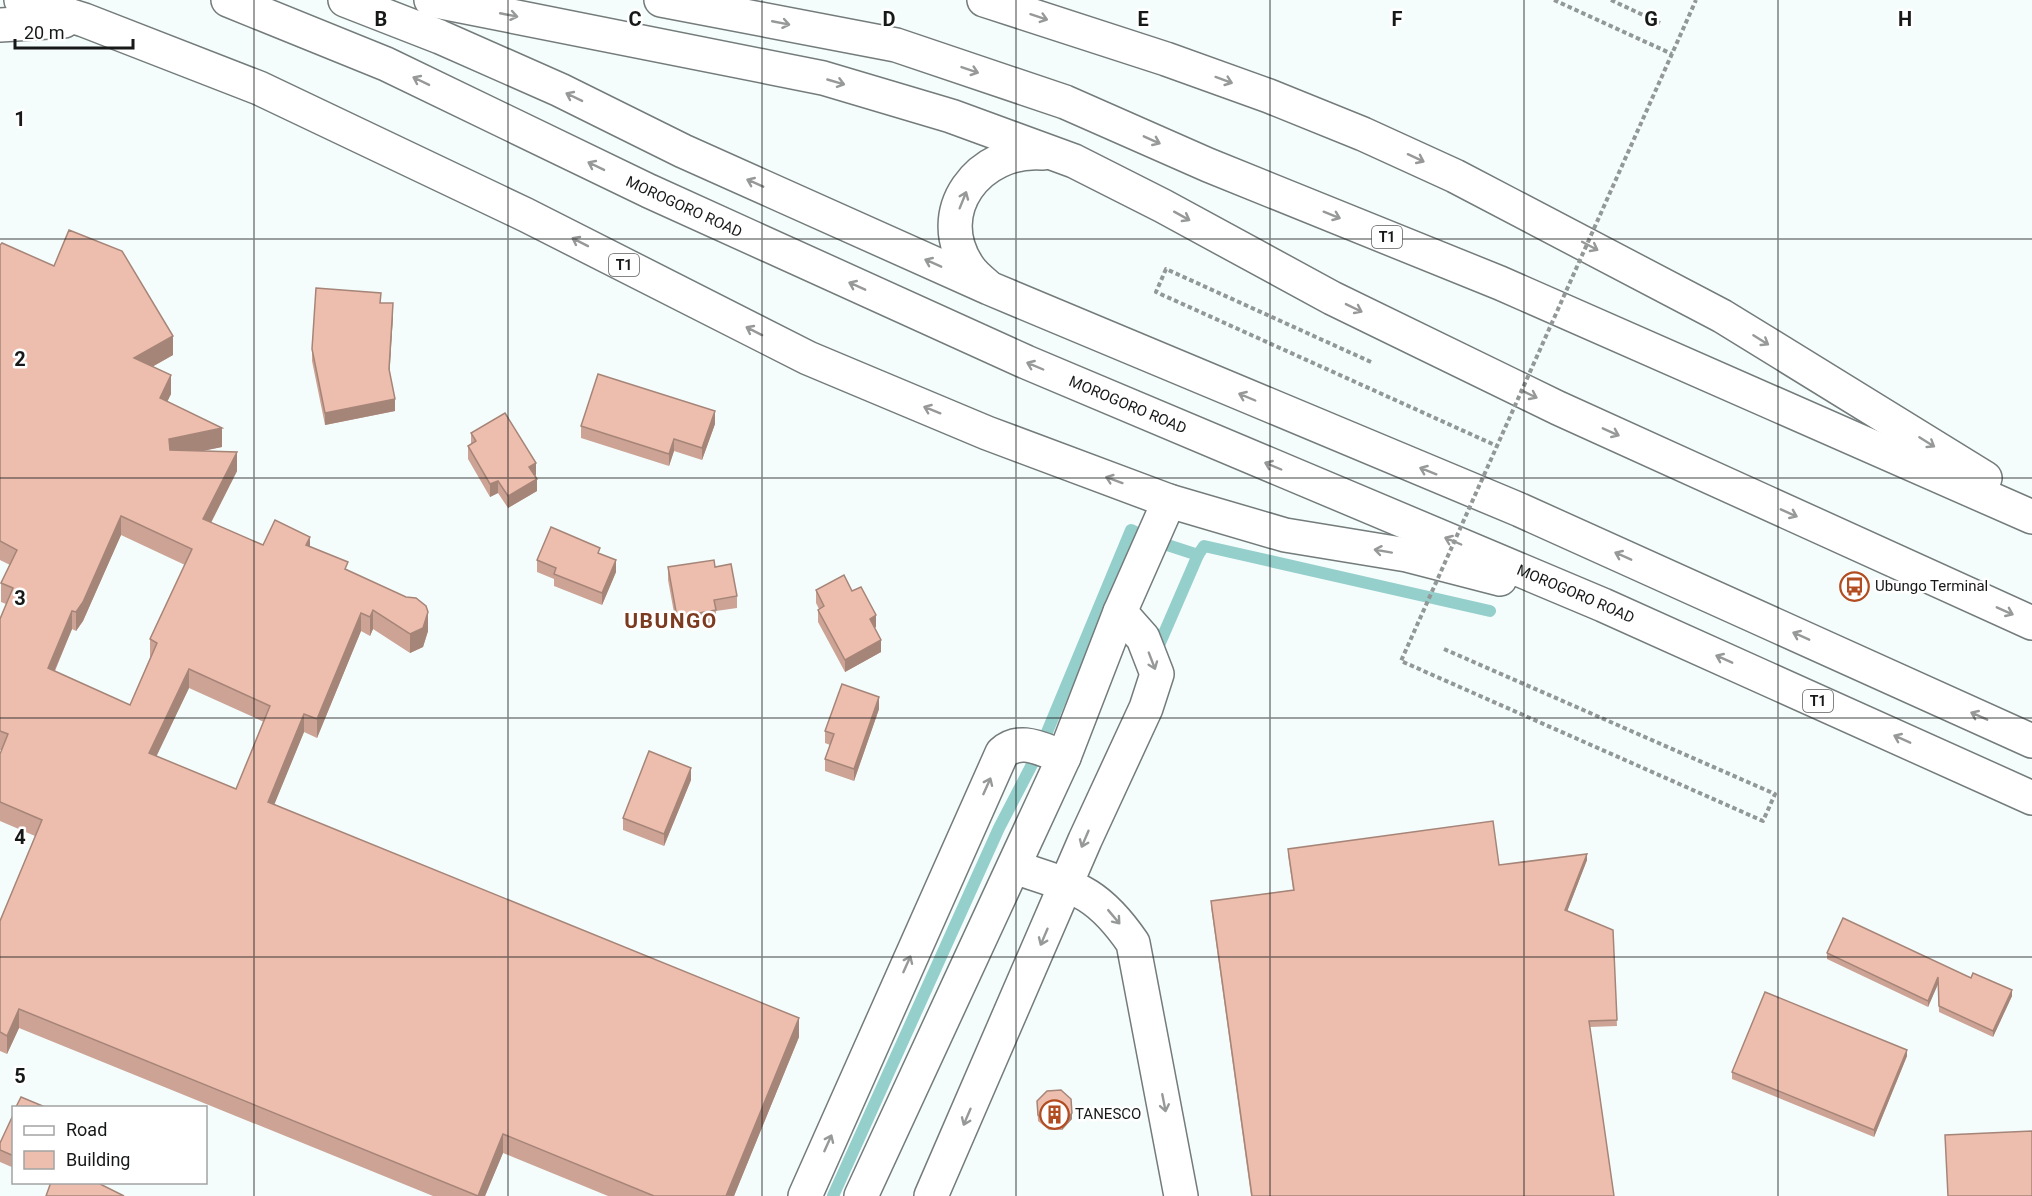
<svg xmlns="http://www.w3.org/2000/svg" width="2032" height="1196" viewBox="0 0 2032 1196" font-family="Roboto,sans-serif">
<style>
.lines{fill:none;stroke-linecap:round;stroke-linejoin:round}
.stream{stroke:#95cfcc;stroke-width:12}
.minor-casing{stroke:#747b7b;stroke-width:36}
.major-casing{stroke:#747b7b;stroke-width:36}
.highway-casing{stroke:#747b7b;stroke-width:36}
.path{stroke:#929897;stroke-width:4;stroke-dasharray:4.5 3;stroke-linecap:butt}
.minor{stroke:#fff;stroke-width:33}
.major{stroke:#fff;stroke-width:33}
.highway{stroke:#fff;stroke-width:33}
.path-bridge{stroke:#929897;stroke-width:4;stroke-dasharray:4.5 3;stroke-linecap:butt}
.wall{fill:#cca395;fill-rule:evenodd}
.shaded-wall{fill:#a68579}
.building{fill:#edbead;stroke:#a68579;stroke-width:1.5;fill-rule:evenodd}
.oneway{stroke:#979898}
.grid{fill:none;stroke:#171919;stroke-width:1.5;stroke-opacity:0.55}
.labels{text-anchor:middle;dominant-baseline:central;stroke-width:5;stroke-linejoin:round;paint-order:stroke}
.shield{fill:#fff;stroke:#5d5e5e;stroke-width:1.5}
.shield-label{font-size:14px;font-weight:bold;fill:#171919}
.street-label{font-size:15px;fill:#171919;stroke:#fff}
.poi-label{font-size:15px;fill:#171919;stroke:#fff;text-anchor:start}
.district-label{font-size:21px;font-weight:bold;letter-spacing:1.5px;fill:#7c3a20;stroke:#fff}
.grid-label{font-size:20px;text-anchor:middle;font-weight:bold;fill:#171919;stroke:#fff;stroke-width:5;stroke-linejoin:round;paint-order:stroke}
</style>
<rect width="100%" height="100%" fill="#f5fdfc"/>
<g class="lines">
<g class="stream">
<path d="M 1156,652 L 1198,555"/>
<path d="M 833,1196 L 999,828 L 1040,749 L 1131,530 L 1152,540 L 1198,555 L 1204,546 L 1490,611"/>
</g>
<defs>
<g id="minor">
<path d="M 345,0 L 440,37 L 560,90 L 683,151 L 989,288 L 1520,510 L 2032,741"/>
<path d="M 431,0 L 823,78 L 951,116 L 1074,161 L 1163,206 L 1332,298 L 1558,408 L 2032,623"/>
<path d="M 986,285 C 980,280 973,274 969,268 C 930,212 979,148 1043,153"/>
<path d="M 1014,867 C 1073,887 1096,889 1133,943 L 1181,1196"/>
<path d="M 805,1196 L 1002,753 C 1021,736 1042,750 1064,757"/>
<path d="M 931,1196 L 1085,840 L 1146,708 L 1157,674 L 1143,638 L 1120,612"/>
</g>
<path id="major" d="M 861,1196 L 1064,757 L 1120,612 L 1169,501"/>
<g id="highway">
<path d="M 21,0 L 84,20 L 259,88 L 526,215 L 808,358 L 987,433 L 1169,501 L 1285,535 L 1407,555 L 1500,579"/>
<path id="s1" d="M 228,0 L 386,64 L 649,191 L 1026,362 L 1603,605 L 2032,798"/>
<path d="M 661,0 L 896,45 L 1065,102 L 1208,165 L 1500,283 L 2032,517"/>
<path d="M 984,0 L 1166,59 L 1269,96 L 1363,134 L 1455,176 L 1722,316 L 1985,478"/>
<path d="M 0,25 L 64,21"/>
</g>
</defs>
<use href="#minor" class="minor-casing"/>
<use href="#major" class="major-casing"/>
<use href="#highway" class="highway-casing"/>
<g class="path">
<path d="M 1554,0 L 1672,54"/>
<path d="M 1611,0 L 1660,23"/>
<path d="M 1371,362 L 1166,269 L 1156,292 L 1497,446"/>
</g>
<use href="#minor" class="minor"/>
<use href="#major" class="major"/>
<use href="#highway" class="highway"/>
<path class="path-bridge" d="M 1444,649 L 1775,794 L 1763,821 L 1401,661 L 1696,0"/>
</g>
<g class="wall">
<path d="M 0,245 L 173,355 L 152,367 L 171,394 L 167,401 L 222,447 L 201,451 L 237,471 L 211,523 L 263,545 L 310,546 L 348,570 L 428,631 L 423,647 L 410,653 L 373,629 L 370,636 L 361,631 L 317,738 L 304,732 L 274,804 L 799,1037 L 734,1196 L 608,1196 L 503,1153 L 485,1196 L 433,1196 L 19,1028 L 7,1054 L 0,1051 L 0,921 L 35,836 L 0,821 L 0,754 L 2,750 L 0,750 L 0,619 L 6,604 L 1,602 L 1,583 L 10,565 L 0,560 ZM 121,535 L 185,565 L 150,639 L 150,658 L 130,705 L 55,671 L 72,629 L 76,631 L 83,621 ZM 189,688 L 264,722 L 236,789 L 156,756 Z"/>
<path d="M 381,303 L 393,316 L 389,371 L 395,411 L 325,425 L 312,361 L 312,349 Z"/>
<path d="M 715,424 L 702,460 L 674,451 L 669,466 L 581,438 L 581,426 Z"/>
<path d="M 471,433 L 536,475 L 535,476 L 537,491 L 508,508 L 498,493 L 490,497 L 468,459 L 468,446 L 471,444 Z"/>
<path d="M 537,560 L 616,572 L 602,605 L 554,586 L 554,579 L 537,572 Z"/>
<path d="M 668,567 L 715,567 L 737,596 L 737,608 L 716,611 L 716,622 L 677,629 L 668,580 Z"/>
<path d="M 816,590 L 852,591 L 876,627 L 874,628 L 881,652 L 845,672 L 818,622 L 818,610 L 819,609 L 816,603 Z"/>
<path d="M 879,709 L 854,781 L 825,771 L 825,759 L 830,745 L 825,743 L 825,731 Z"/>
<path d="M 691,780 L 664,846 L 623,830 L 623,818 Z"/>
<path d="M 1288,849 L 1499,865 L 1587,860 L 1567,911 L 1613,930 L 1617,1026 L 1590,1027 L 1614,1196 L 1251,1196 L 1211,907 L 1211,901 L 1293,890 L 1288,855 Z"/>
<path d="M 1827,953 L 1971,978 L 2012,996 L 1993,1037 L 1939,1012 L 1938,984 L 1928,1007 L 1827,959 Z"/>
<path d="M 1907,1056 L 1874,1137 L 1732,1079 L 1732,1072 Z"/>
<path d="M 1037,1101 L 1072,1119 L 1062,1130 L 1049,1130 L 1038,1121 Z"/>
<path d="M 14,1113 L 14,1168 L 0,1162 L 0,1143 Z"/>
</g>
<g class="shaded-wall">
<path d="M 393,303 L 393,316 L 389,381 L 389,369 Z"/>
<path d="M 173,336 L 173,355 L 134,377 L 134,358 Z"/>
<path d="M 171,375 L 171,394 L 160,417 L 160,398 Z"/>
<path d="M 395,399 L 395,411 L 325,425 L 325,413 Z"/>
<path d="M 715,411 L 715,424 L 702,460 L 702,448 Z"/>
<path d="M 222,428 L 222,447 L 169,458 L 169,439 Z"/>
<path d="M 674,439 L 674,451 L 669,466 L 669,454 Z"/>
<path d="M 237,452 L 237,471 L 203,538 L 203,519 Z"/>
<path d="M 536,463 L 536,475 L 529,479 L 529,467 Z"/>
<path d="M 537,479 L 537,491 L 508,508 L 508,496 Z"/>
<path d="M 498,481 L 498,493 L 490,497 L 490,484 Z"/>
<path d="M 121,516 L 121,535 L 83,621 L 76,631 L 76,612 Z"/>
<path d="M 310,537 L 310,556 L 306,545 Z"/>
<path d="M 616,560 L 616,572 L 602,605 L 602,593 Z"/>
<path d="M 373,610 L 373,629 L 370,636 L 370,617 Z"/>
<path d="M 72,611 L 72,629 L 48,686 L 48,668 Z"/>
<path d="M 428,612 L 428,631 L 423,647 L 410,653 L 410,634 Z"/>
<path d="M 361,613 L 361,631 L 317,738 L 317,719 Z"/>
<path d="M 876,615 L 876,627 L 870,631 L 870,619 Z"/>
<path d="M 881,640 L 881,652 L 845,672 L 845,660 Z"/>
<path d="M 189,669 L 189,688 L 149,772 L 149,753 Z"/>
<path d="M 879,697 L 879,709 L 854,781 L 854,769 Z"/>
<path d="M 304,714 L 304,732 L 268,820 L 268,802 Z"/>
<path d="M 691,768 L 691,780 L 664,846 L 664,834 Z"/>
<path d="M 1587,854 L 1587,860 L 1565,917 L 1565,910 Z"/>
<path d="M 1938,977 L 1938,984 L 1928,1007 L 1928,1001 Z"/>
<path d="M 2012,990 L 2012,996 L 1993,1037 L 1993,1031 Z"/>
<path d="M 19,1009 L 19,1028 L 7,1054 L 7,1036 Z"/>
<path d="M 799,1018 L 799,1037 L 734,1196 L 726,1196 Z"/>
<path d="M 1907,1050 L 1907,1056 L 1874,1137 L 1874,1130 Z"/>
<path d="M 1072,1113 L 1072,1119 L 1062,1130 L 1062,1124 Z"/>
<path d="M 503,1134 L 503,1153 L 485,1196 L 478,1196 Z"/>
</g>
<g class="building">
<path d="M 69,230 L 122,251 L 173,336 L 134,358 L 171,375 L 160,398 L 222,428 L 169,439 L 170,450 L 237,452 L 203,519 L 263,545 L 275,520 L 310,537 L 306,545 L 348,562 L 345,569 L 406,597 L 416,598 L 426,606 L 428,612 L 423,628 L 410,634 L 373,610 L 370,617 L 361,613 L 317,719 L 304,714 L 268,802 L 799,1018 L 726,1196 L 654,1196 L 503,1134 L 478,1196 L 19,1009 L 7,1036 L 0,1032 L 0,921 L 42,820 L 0,802 L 0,754 L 8,734 L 0,731 L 0,619 L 13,588 L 1,583 L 17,550 L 0,541 L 0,245 L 2,243 L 54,266 ZM 121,516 L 192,549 L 150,639 L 157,643 L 130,705 L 48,668 L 72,611 L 76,612 L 83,602 ZM 189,669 L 270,706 L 236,789 L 149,753 Z"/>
<path d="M 316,288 L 381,293 L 380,303 L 393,303 L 389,369 L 395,399 L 325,413 L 312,349 Z"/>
<path d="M 598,374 L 715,411 L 702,448 L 674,439 L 669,454 L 581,426 Z"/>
<path d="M 505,413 L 536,463 L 529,467 L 537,479 L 508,496 L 498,481 L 490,484 L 468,446 L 476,441 L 471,433 Z"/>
<path d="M 551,527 L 600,548 L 598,553 L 616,560 L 602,593 L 554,574 L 556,568 L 537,560 Z"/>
<path d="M 714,560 L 715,567 L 731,564 L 737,596 L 714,600 L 716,610 L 677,617 L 668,567 Z"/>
<path d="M 844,575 L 852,591 L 861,587 L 876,615 L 870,619 L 881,640 L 845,660 L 818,610 L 824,606 L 816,590 Z"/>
<path d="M 842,684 L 879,697 L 854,769 L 825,759 L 834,734 L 825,731 Z"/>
<path d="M 649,751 L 691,768 L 664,834 L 623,818 Z"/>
<path d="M 1493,821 L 1499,865 L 1587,854 L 1565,910 L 1613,930 L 1617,1020 L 1589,1021 L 1614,1196 L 1252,1196 L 1211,901 L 1294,890 L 1288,849 Z"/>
<path d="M 1843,918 L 1971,978 L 1973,973 L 2012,990 L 1993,1031 L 1939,1006 L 1938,977 L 1928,1001 L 1827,953 Z"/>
<path d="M 1765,992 L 1907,1050 L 1874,1130 L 1732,1072 Z"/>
<path d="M 1061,1090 L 1071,1099 L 1072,1113 L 1062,1124 L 1049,1124 L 1038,1115 L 1037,1101 L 1047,1091 Z"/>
<path d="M 21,1097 L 45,1107 L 16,1107 Z"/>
<path d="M 14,1113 L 14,1156 L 0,1150 L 0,1143 Z"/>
<path d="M 2032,1131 L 2032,1196 L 1948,1196 L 1945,1135 Z"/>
<path d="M 51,1182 L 100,1182 L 100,1184 L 124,1196 L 46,1196 Z"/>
</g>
<defs><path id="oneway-shaft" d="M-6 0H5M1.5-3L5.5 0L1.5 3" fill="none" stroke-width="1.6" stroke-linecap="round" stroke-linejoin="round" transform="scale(1.5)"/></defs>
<g class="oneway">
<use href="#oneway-shaft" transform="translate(509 15) rotate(11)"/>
<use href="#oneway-shaft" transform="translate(1039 17) rotate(18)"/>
<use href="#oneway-shaft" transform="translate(781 23) rotate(11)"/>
<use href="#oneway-shaft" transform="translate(970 70) rotate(19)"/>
<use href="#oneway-shaft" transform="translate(1224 80) rotate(20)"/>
<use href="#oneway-shaft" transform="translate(421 81) rotate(-154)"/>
<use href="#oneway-shaft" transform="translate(836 82) rotate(16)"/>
<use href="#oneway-shaft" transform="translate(574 97) rotate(-154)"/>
<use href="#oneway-shaft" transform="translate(1152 140) rotate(24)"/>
<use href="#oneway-shaft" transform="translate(1416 158) rotate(25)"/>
<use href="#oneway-shaft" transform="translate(596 166) rotate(-154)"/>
<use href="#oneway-shaft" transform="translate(755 183) rotate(-156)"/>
<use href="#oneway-shaft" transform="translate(963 200) rotate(-68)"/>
<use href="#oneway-shaft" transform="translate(1332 215) rotate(22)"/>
<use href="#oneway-shaft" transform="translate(1182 216) rotate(29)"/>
<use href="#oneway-shaft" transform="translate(580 242) rotate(-153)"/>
<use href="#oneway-shaft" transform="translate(1590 246) rotate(28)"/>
<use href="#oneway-shaft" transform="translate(933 263) rotate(-156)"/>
<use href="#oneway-shaft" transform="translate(857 286) rotate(-156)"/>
<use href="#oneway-shaft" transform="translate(1354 308) rotate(26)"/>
<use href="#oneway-shaft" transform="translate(754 331) rotate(-153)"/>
<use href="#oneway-shaft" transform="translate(1761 340) rotate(32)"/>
<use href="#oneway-shaft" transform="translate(1035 366) rotate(-157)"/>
<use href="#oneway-shaft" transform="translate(1529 394) rotate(26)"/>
<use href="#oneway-shaft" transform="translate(1247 397) rotate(-157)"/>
<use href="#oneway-shaft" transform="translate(932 410) rotate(-158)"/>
<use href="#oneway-shaft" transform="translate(1611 432) rotate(24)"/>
<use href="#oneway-shaft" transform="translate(1927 442) rotate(32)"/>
<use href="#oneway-shaft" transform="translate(1273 466) rotate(-157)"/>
<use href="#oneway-shaft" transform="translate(1428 471) rotate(-158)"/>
<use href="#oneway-shaft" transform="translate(1114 480) rotate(-160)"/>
<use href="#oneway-shaft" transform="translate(1789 513) rotate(24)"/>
<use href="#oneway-shaft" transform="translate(1453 541) rotate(-157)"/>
<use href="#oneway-shaft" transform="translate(1383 551) rotate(-170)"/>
<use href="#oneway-shaft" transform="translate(1623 556) rotate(-156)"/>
<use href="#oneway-shaft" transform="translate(2005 611) rotate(24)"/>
<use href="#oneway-shaft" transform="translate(1801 636) rotate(-156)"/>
<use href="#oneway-shaft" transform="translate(1724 659) rotate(-156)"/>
<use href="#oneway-shaft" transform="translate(1152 661) rotate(69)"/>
<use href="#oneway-shaft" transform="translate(1979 716) rotate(-156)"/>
<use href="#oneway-shaft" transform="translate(1902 739) rotate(-156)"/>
<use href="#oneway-shaft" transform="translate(987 786) rotate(-66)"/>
<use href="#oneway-shaft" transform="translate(1085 839) rotate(113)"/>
<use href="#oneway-shaft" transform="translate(1114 917) rotate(50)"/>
<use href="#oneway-shaft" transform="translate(1044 937) rotate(113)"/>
<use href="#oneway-shaft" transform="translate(907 964) rotate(-66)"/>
<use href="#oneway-shaft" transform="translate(1164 1103) rotate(79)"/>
<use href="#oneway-shaft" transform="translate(967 1117) rotate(113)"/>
<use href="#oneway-shaft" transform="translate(828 1143) rotate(-66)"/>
</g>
<path class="grid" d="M 254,0 L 254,1196M 508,0 L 508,1196M 762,0 L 762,1196M 1016,0 L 1016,1196M 1270,0 L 1270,1196M 1524,0 L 1524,1196M 1778,0 L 1778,1196M 0,239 L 2032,239M 0,478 L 2032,478M 0,718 L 2032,718M 0,957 L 2032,957"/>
<defs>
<symbol id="bus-ring" viewBox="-11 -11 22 22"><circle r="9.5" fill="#fff" stroke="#b24c21" stroke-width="1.5"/><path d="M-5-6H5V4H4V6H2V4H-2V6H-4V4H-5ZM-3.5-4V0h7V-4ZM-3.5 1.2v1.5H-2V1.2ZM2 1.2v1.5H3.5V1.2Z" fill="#b24c21"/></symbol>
<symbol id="building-ring" viewBox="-11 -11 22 22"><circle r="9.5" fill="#fff" stroke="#b24c21" stroke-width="1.5"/><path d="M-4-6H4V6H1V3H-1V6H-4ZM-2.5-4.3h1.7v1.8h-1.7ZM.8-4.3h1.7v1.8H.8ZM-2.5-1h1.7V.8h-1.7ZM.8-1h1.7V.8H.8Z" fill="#b24c21"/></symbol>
</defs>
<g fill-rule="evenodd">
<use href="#bus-ring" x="1838" y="570" width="33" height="33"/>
<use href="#building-ring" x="1038" y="1098" width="33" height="33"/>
</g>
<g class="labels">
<g class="shield">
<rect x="1372" y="226" width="30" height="22" rx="4.5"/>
<rect x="609" y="254" width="30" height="22" rx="4.5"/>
<rect x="1803" y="690" width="30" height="22" rx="4.5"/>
</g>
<g class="shield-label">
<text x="1387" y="237">T1</text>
<text x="624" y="265">T1</text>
<text x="1818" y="701">T1</text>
</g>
<g class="street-label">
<text stroke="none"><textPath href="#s1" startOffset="501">MOROGORO ROAD</textPath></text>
<text stroke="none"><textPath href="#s1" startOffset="987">MOROGORO ROAD</textPath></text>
<text stroke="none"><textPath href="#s1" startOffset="1473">MOROGORO ROAD</textPath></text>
</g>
<g class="poi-label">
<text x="1875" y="586">Ubungo Terminal</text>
<text x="1075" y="1114">TANESCO</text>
</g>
<g class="district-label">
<text x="671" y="621">UBUNGO</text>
</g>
</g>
<g class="grid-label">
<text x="381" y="26">B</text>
<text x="635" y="26">C</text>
<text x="889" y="26">D</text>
<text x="1143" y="26">E</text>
<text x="1397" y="26">F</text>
<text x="1651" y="26">G</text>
<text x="1905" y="26">H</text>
<text x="20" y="126">1</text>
<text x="20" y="366">2</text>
<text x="20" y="605">3</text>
<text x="20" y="844">4</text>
<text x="20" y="1083">5</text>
</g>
<rect x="12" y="1106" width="195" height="78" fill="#ffffff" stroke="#a2a3a3" stroke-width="1.5"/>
<rect x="24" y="1126" width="30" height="9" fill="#ffffff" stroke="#a2a3a3" stroke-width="1.5"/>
<text x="66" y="1136" font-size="18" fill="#171919">Road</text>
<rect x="24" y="1151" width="30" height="18" fill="#edbead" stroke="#a2a3a3" stroke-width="1.5"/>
<text x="66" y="1166" font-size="18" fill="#171919">Building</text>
<path d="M15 39v9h118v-9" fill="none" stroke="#171919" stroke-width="3"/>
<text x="24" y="39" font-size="18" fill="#171919" stroke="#ffffff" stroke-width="4.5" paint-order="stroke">20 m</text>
</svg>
